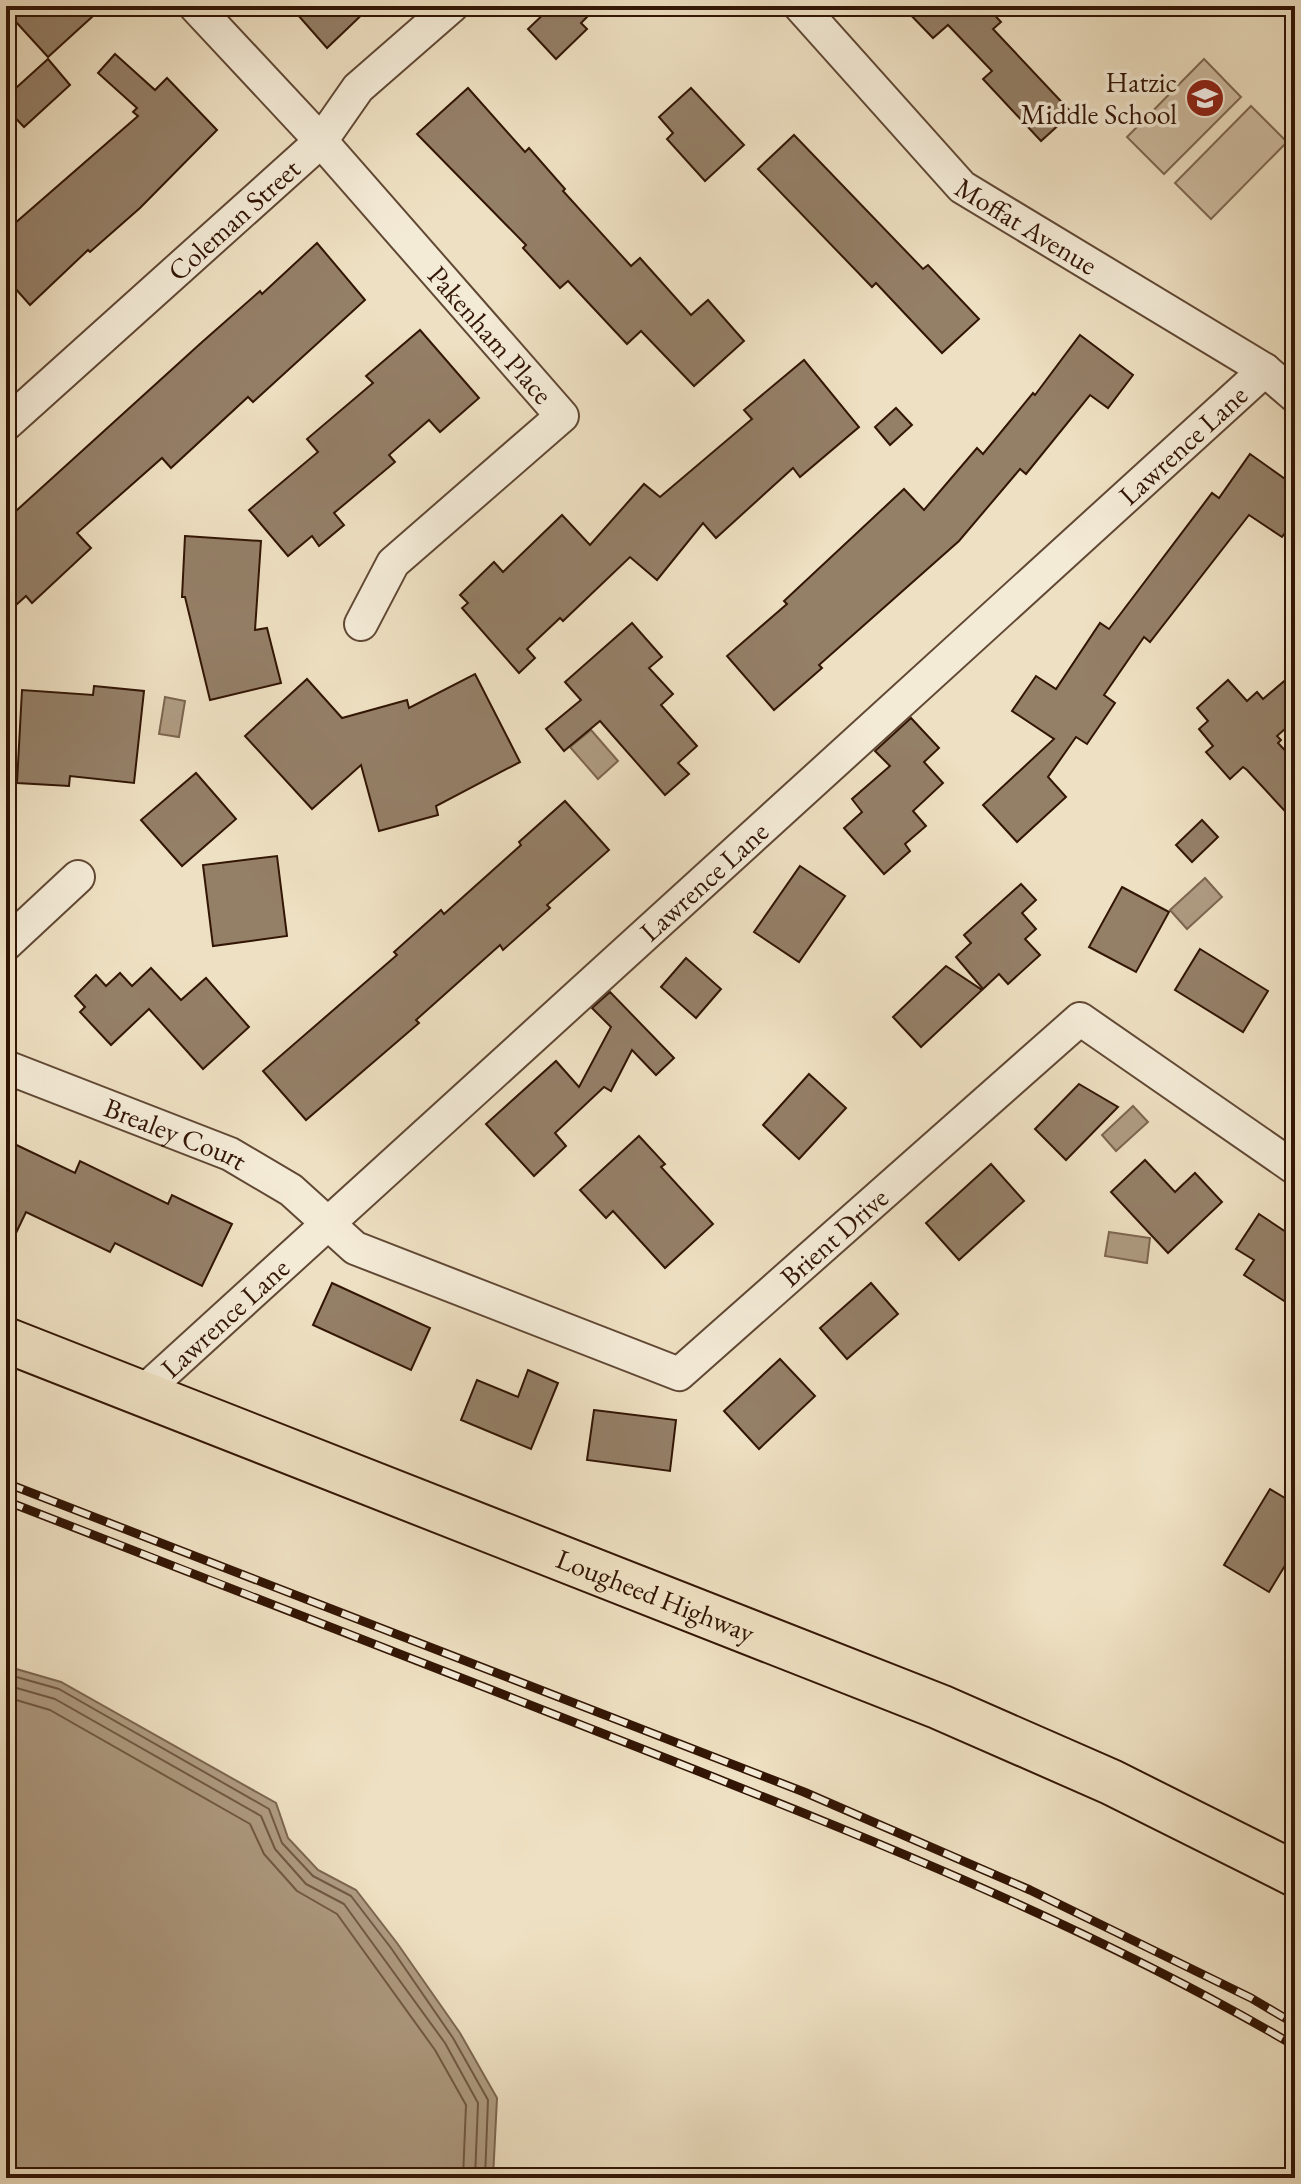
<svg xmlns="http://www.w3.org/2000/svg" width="1301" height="2184" viewBox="0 0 1301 2184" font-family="'EB Garamond',serif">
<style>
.green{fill:#cebda2;stroke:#806953;stroke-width:2}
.water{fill:#ae9b81;stroke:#7c654f;stroke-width:2}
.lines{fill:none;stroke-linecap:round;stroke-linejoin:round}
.shore{stroke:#705842;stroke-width:2}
.building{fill:#947f67;stroke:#321504;stroke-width:2}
.minor-casing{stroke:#614834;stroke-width:36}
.primary-casing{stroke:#321504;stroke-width:48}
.minor{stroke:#f4ebd7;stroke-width:32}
.primary{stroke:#eee0c2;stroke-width:44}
.rail-casing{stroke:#321504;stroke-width:9}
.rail{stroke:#f4ebd7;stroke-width:6;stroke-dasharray:18;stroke-linecap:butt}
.labels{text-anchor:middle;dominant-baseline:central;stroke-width:7;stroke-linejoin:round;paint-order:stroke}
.poi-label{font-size:28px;fill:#321504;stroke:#f4ebd7;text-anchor:end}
.street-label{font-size:28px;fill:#321504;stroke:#f4ebd7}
</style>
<rect width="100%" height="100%" fill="#eee0c2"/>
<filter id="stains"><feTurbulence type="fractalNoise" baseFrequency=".0025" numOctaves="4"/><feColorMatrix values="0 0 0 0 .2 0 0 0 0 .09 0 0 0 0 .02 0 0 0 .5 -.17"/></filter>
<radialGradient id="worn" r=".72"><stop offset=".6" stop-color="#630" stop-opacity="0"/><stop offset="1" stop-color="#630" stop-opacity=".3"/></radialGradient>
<g class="green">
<path d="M 1204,59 L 1241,97 L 1164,174 L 1127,137 Z"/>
<path d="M 1251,106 L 1287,142 L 1211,219 L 1175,183 Z"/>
</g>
<g class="water">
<path d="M 165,697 L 185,701 L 179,737 L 159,734 Z"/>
<path d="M 591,730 L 618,761 L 598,779 L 570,747 Z"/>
<path d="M 1205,878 L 1222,897 L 1187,929 L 1170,910 Z"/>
<path d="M 1133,1106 L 1148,1122 L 1116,1151 L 1102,1135 Z"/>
<path d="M 1109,1232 L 1150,1238 L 1147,1263 L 1105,1256 Z"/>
<path d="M 6,1666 L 61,1682 L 276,1803 L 288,1838 L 318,1870 L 356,1890 L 397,1943 L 460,2033 L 497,2098 L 493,2178 L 6,2178 Z"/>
</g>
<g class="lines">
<g class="shore">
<path d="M 6,1674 L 59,1689 L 269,1809 L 282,1843 L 313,1876 L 351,1896 L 391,1948 L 453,2038 L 488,2100 L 485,2178"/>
<path d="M 6,1685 L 55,1699 L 261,1816 L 275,1849 L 306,1884 L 344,1904 L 445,2043 L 478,2103 L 475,2178"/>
<path d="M 6,1697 L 50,1710 L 250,1824 L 264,1854 L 297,1891 L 337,1914 L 435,2050 L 466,2105 L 463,2178"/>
</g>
</g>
<g class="building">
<path d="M 6,6 L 104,6 L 48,57 L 6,11 Z"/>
<path d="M 290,6 L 371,6 L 327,48 Z"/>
<path d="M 552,6 L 598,6 L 581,23 L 587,29 L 556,59 L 528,29 Z"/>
<path d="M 902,6 L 986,6 L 1001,22 L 993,29 L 1072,113 L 1041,141 L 983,79 L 992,71 L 948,25 L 933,38 Z"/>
<path d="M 115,54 L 155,90 L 167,78 L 217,130 L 140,208 L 90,252 L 88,250 L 30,305 L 6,278 L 6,231 L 138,116 L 133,112 L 137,108 L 98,73 Z"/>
<path d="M 48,59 L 70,85 L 24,127 L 6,108 L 6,97 Z"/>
<path d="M 468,88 L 525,152 L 529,148 L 565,189 L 563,191 L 631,266 L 640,258 L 691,315 L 708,300 L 744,341 L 694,386 L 641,331 L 627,344 L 568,281 L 560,288 L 523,248 L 526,245 L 417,134 Z"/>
<path d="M 691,88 L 744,145 L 705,181 L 667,139 L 673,133 L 659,117 Z"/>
<path d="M 794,135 L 923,269 L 928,265 L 979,319 L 942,353 L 876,283 L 872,287 L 758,169 Z"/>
<path d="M 317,243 L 365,300 L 253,402 L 248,397 L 171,468 L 162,458 L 77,533 L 91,548 L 32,603 L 26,596 L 6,614 L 6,520 L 201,343 L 260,291 L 262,294 Z"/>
<path d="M 420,330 L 479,398 L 440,432 L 429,420 L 389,455 L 395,462 L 334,513 L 344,525 L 319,546 L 312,536 L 288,556 L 249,510 L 318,452 L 307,439 L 373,383 L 366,376 Z"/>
<path d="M 1080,335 L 1133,375 L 1108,408 L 1090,395 L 1026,474 L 1020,469 L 959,541 L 819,665 L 822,668 L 774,710 L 727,656 L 787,604 L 784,601 L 904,489 L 924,510 L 977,448 L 983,454 L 1033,393 L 1035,395 Z"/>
<path d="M 804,360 L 859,427 L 800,477 L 793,468 L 716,538 L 703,523 L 657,580 L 630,557 L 563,621 L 560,618 L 527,649 L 535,658 L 519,673 L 462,608 L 468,603 L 460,595 L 494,562 L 503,572 L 562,515 L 590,545 L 644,484 L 660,497 L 752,419 L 744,410 Z"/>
<path d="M 896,408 L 912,425 L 890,445 L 875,427 Z"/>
<path d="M 1250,454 L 1295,486 L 1295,519 L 1282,537 L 1249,515 L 1150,642 L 1144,637 L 1104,695 L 1115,703 L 1087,744 L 1076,737 L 1048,777 L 1066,797 L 1017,842 L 983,805 L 1054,739 L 1012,711 L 1036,676 L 1056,689 L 1100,623 L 1109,629 L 1212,493 L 1219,498 Z"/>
<path d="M 185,536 L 261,541 L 255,630 L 267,628 L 281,683 L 210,700 L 185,597 L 182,597 Z"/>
<path d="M 632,623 L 662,657 L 649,668 L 673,694 L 661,705 L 697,746 L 678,763 L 689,774 L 665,795 L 600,721 L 564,751 L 546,729 L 581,700 L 565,682 Z"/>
<path d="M 1295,672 L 1295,720 L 1277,736 L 1281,740 L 1278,743 L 1295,761 L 1295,822 L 1247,770 L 1243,767 L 1230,779 L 1206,752 L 1213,746 L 1199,729 L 1208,721 L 1197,708 L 1228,680 L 1247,701 L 1257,692 L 1263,699 Z"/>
<path d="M 475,674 L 520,762 L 436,806 L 438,815 L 379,831 L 361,765 L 312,809 L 245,736 L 307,679 L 342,718 L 407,700 L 409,708 Z"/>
<path d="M 94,686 L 144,691 L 134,783 L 70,776 L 69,786 L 17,783 L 22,690 L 93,695 Z"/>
<path d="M 911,718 L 939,748 L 924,762 L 943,783 L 913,811 L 926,826 L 905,844 L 910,851 L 884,874 L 844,828 L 862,812 L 852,799 L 890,766 L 875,751 Z"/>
<path d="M 196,773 L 236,819 L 182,866 L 141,820 Z"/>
<path d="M 565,801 L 609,850 L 547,905 L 550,908 L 503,950 L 500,945 L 416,1020 L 419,1023 L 306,1120 L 263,1071 L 397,955 L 394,952 L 441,910 L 444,914 L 521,845 L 519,842 Z"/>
<path d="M 1202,820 L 1218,837 L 1192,862 L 1176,845 Z"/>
<path d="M 277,856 L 287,936 L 213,946 L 203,865 Z"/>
<path d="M 800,866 L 845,896 L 799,962 L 754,932 Z"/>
<path d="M 1021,884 L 1036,900 L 1022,913 L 1036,929 L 1025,939 L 1040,955 L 1008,984 L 999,974 L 983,989 L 956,957 L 971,943 L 964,935 Z"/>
<path d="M 1122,887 L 1169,912 L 1136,972 L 1089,947 Z"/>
<path d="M 1200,949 L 1268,991 L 1243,1032 L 1175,990 Z"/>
<path d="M 686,958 L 721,989 L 696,1018 L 661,987 Z"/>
<path d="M 946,966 L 982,990 L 921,1047 L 893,1017 Z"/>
<path d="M 151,968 L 181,1000 L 206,978 L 249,1027 L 203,1069 L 149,1009 L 111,1045 L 80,1012 L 85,1007 L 75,996 L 96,975 L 106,986 L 120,973 L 132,986 Z"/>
<path d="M 610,992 L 674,1058 L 656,1075 L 632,1050 L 611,1091 L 604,1087 L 555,1133 L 566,1146 L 534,1176 L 486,1124 L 556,1061 L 579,1087 L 611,1027 L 592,1008 Z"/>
<path d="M 809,1074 L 846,1108 L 799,1159 L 763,1125 Z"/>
<path d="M 1079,1084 L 1118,1107 L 1066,1160 L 1035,1129 Z"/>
<path d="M 639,1136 L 665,1164 L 661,1167 L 713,1224 L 665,1268 L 613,1211 L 606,1218 L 580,1190 Z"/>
<path d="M 6,1140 L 75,1173 L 80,1161 L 168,1204 L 172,1195 L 232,1224 L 202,1286 L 115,1243 L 110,1252 L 26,1212 L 6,1254 Z"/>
<path d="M 1145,1160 L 1175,1192 L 1195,1173 L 1222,1202 L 1168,1253 L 1111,1192 Z"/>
<path d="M 991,1164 L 1024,1201 L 959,1260 L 926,1223 Z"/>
<path d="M 1259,1214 L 1295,1238 L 1295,1308 L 1244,1275 L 1254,1260 L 1236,1249 Z"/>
<path d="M 332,1283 L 430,1328 L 411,1370 L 313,1325 Z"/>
<path d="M 871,1283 L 898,1314 L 847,1359 L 820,1328 Z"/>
<path d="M 780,1359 L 815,1396 L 759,1449 L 724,1411 Z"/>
<path d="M 528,1370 L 558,1383 L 531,1449 L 461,1420 L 477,1380 L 518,1397 Z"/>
<path d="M 594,1410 L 676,1420 L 670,1471 L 587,1460 Z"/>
<path d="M 1270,1489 L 1295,1504 L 1295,1549 L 1269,1592 L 1224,1565 Z"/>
</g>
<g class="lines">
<defs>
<g id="minor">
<path id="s1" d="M 195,6 L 321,141 L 562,416 L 393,563 L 361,624"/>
<path id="s2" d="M 800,6 L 962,187 L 1265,370 L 1295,396"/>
<path id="s3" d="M 6,424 L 321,141 L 358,88 L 452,6"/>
<path d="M 6,944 L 78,877"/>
<path id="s4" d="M 6,1067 L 230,1154 L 291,1190 L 355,1248 L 679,1374 L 1080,1019 L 1295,1168"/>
<path id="s5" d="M 142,1393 L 1265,370"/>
</g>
<g id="primary">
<path id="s6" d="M 6,1340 L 940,1707 L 1111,1782 L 1295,1874"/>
</g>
</defs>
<use href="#minor" class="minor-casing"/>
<use href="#primary" class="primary-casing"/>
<use href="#minor" class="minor"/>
<use href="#primary" class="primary"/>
<defs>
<g id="rail">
<path d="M 6,1483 L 804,1792 L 1030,1890 L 1251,1998 L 1295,2024"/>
<path d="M 6,1501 C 223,1585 439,1669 655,1754 C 873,1840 1093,1927 1295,2046"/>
</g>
</defs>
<use href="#rail" class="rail-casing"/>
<use href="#rail" class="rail"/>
</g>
<defs>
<symbol id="school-disc" viewBox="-11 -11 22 22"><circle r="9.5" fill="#8f2418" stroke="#f4ebd7"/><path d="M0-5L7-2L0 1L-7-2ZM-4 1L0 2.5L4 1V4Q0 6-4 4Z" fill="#fff"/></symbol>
</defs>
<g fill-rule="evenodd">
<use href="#school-disc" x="1183" y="76" width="44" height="44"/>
</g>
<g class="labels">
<g class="poi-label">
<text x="1177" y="82">Hatzic<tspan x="1177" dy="32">Middle School</tspan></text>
</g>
<g class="street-label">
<text stroke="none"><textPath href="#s3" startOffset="306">Coleman Street</textPath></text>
<text stroke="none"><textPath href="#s2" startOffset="318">Moffat Avenue</textPath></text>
<text stroke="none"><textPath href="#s1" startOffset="442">Pakenham Place</textPath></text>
<text stroke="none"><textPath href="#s5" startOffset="1408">Lawrence Lane</textPath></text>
<text stroke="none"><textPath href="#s5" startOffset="760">Lawrence Lane</textPath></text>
<text stroke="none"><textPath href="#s4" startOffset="182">Brealey Court</textPath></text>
<text stroke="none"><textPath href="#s4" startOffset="952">Brient Drive</textPath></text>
<text stroke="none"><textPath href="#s5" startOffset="112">Lawrence Lane</textPath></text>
<text stroke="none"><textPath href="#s6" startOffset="698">Lougheed Highway</textPath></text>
</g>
</g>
<rect width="1301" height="2184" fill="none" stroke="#eee0c2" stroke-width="32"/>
<rect x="8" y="8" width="1285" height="2168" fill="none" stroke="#321504" stroke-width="4"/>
<rect x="16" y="16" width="1269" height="2152" fill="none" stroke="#321504" stroke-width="2"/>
<rect width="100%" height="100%" filter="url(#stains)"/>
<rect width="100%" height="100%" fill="url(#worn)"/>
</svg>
